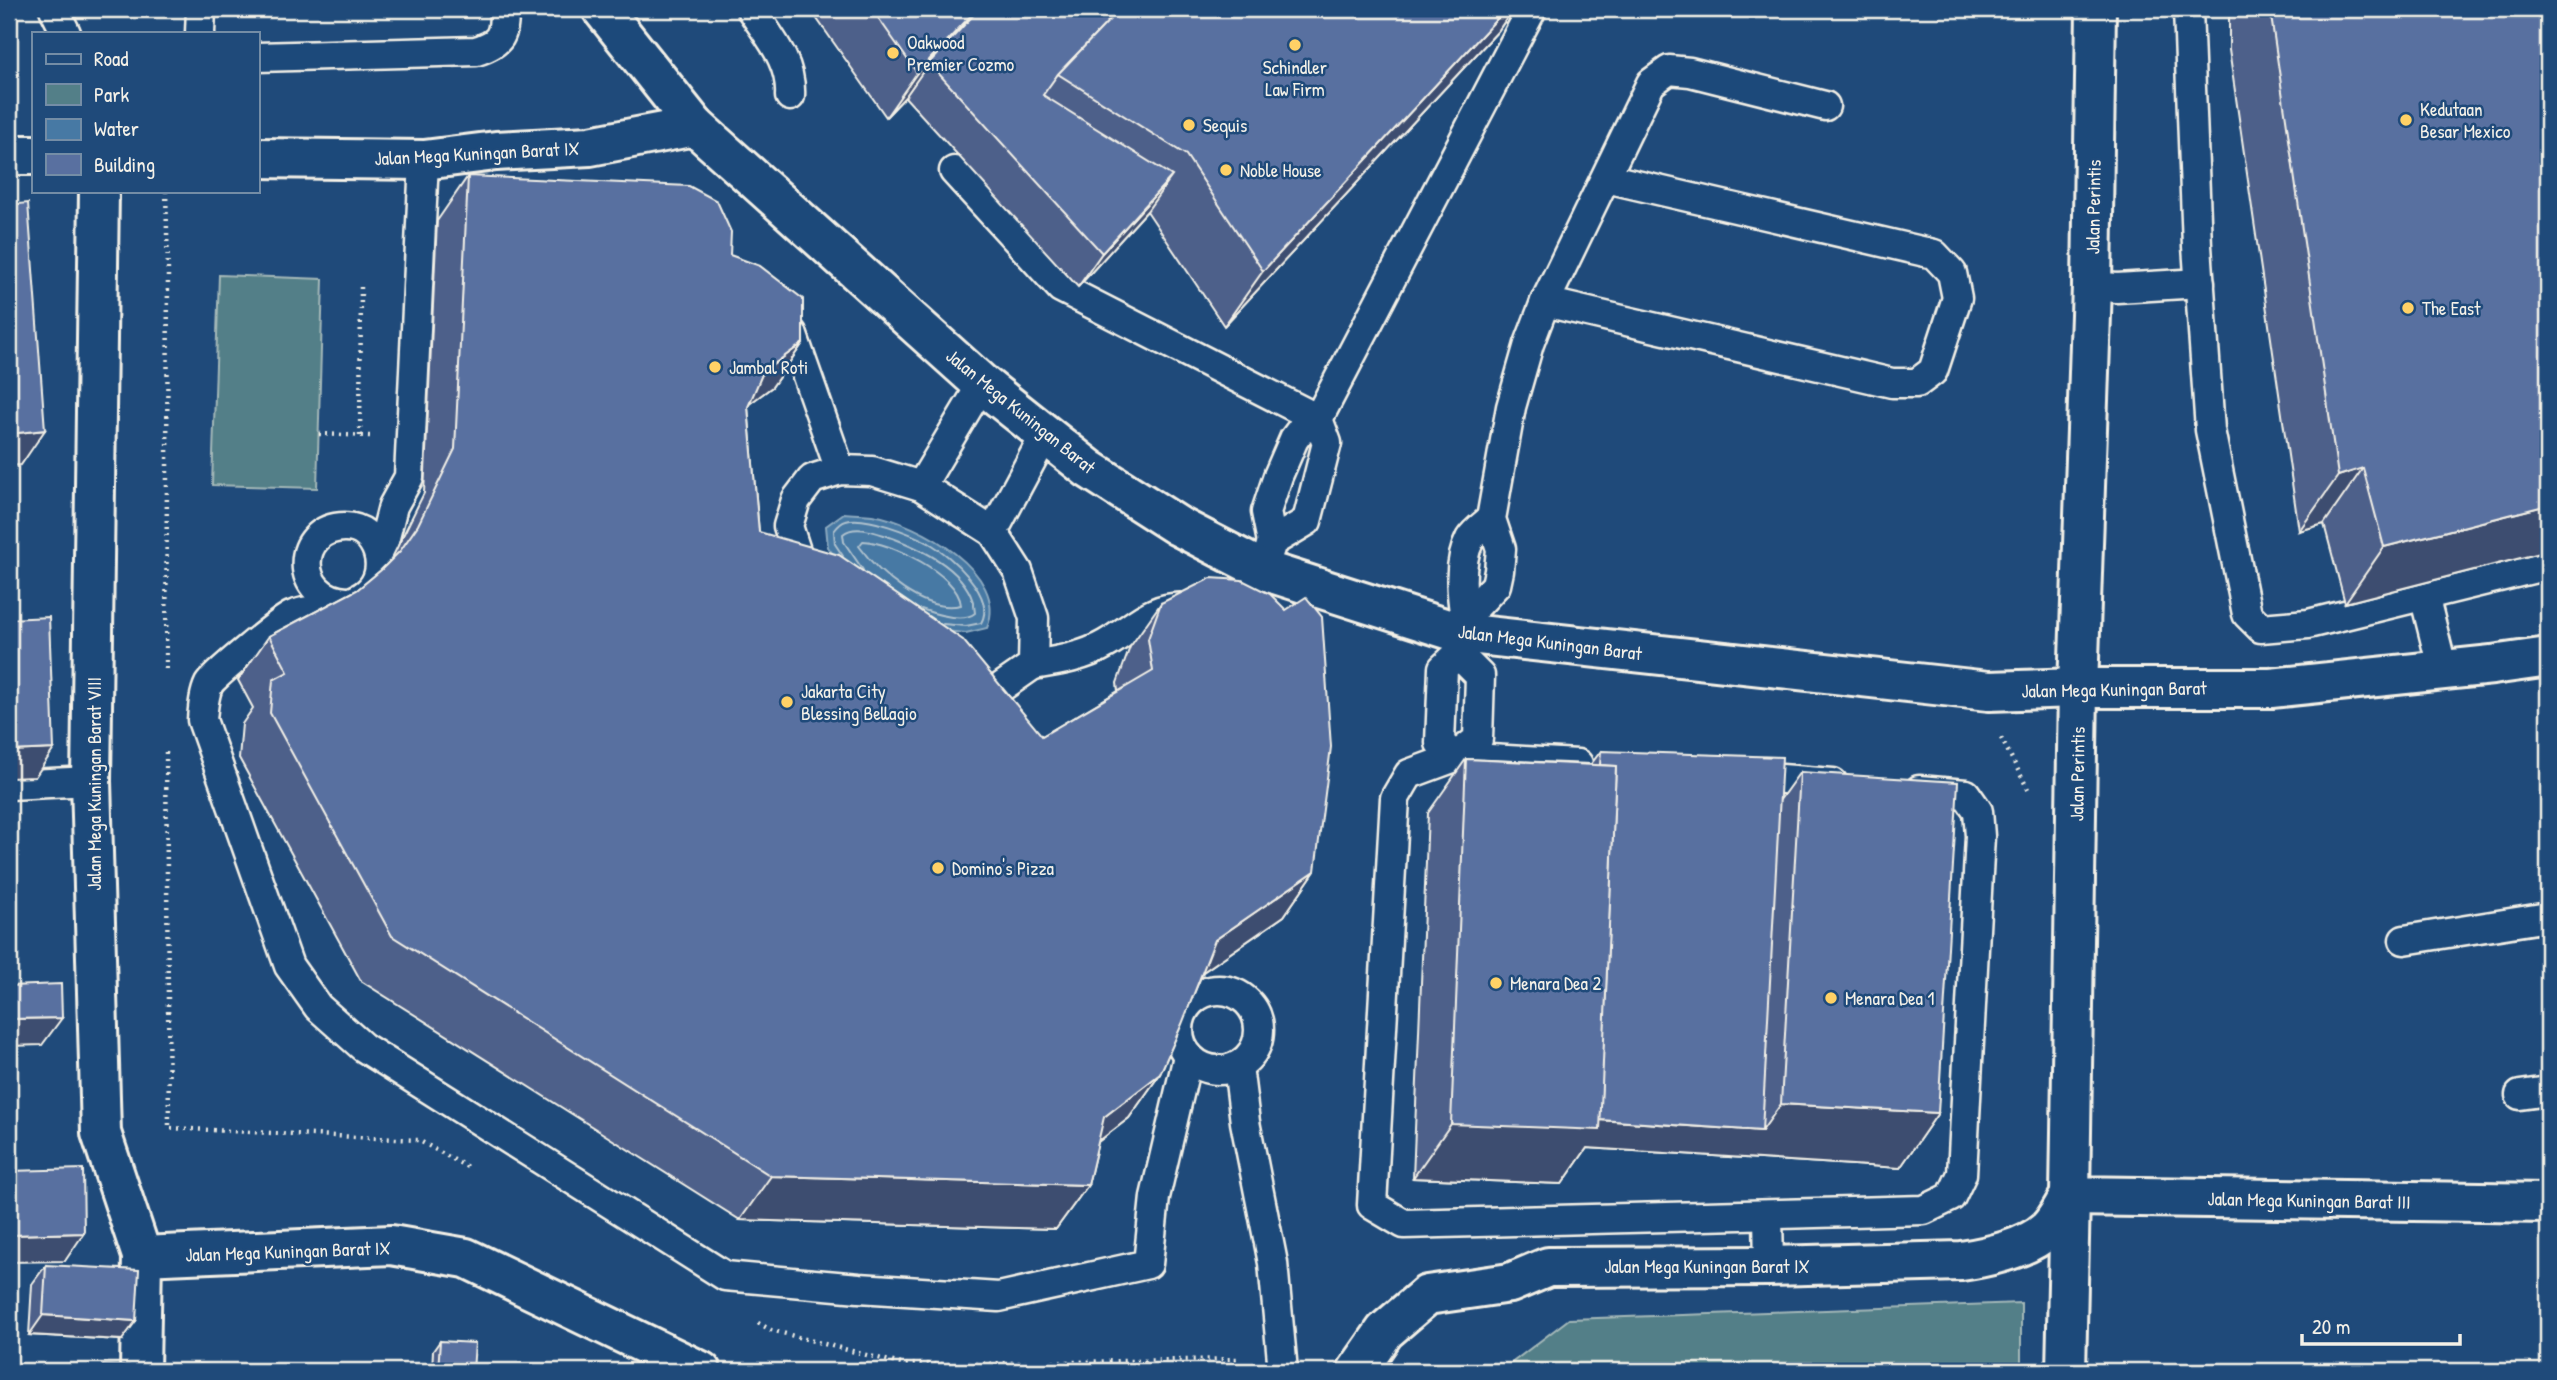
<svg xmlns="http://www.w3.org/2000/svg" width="2557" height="1380" viewBox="0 0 2557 1380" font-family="'Patrick Hand',sans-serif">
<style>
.green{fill:#537f88;stroke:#a4b8b8;stroke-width:2}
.water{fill:#4779a4;stroke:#8ca9bf;stroke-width:2}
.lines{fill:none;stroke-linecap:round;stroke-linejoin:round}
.shore{stroke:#afc1cd;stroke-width:2}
.lane-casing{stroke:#f4f1e8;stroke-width:33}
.street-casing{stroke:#f4f1e8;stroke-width:44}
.secondary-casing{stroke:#f4f1e8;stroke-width:44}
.path{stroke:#f4f1e8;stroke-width:4.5;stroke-dasharray:2 5;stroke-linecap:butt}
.lane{stroke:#1f4a7a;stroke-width:28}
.street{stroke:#1f4a7a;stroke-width:38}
.secondary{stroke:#1f4a7a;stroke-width:38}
.wall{fill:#4d608a;stroke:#f4f1e8;stroke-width:2}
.shaded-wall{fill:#3e4e70;stroke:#f4f1e8;stroke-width:2}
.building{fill:#5970a0;stroke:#f4f1e8;stroke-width:2}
.poi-dot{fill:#ffd166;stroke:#1f4a7a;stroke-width:2.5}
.labels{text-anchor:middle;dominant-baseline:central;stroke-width:5;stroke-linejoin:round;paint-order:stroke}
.poi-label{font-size:19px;fill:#f4f1e8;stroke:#1f4a7a;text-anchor:start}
.street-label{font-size:19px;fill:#f4f1e8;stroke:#1f4a7a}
</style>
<rect width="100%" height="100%" fill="#1f4a7a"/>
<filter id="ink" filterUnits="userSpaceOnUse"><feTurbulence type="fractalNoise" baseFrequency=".0143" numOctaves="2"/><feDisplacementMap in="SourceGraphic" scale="14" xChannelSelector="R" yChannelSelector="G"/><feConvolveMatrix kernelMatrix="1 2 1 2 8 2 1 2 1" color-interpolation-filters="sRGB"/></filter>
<g filter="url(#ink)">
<g class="green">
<path d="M 219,275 L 323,279 L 317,488 L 212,485 Z"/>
<path d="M 2021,1303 L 2021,1371 L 1501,1371 L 1569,1319 Z"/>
</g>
<path class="water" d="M 844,513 C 853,514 863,514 872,515 C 917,522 1010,573 987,628 L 966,633 L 932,630 L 852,581 L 828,547 L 826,526 Z"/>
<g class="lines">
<g class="shore">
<path d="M 863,541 C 890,542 958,574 961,605 C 924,614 879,574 859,546 Z"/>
<path d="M 843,556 L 835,544 L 834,531 C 837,527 842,522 846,521 C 866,515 912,534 929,543 C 950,555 997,596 981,623 L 966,626 L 943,624"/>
<path d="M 863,570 L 844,542 L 843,534 C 854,525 872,531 884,535 C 919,547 972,570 975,613 C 963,623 935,614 921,609"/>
</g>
<defs>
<g id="lane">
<path d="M 54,9 L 66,33"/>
<path d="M 751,9 C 769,37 792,61 790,96"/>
<path d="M 2188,9 L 2197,246 L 2210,430 L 2247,614 L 2261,628 L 2308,624 L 2548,565"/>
<path d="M 200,33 L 201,9"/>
<path d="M 257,57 L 476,51 C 502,43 504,35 504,9"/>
<path d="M 954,171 L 1061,288 L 1318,419 L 1327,443 L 1307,521 L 1272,542 L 1263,570"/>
<path d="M 2092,286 L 2117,288 L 2200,283"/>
<path d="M 1545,302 L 1892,383 L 1917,383 L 1933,371 L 1957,298 L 1952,273 L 1934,254 L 1606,178"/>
<path d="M 776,324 L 792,333 L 840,470"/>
<path d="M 921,486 L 982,384"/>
<path d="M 993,532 L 1045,435"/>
<path d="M 1272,542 L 1266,512 L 1278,476 L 1294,439 L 1303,427 L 1318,419 L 1532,9"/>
<path d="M 380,557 L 393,506 L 409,477 L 424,160"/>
<path d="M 808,576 L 799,560 L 788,526 L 796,500 L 812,479 L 840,470 L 872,471 L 921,486 L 993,532 L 1018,571 L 1034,618 L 1033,665 L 971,708"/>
<path d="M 2424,595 L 2443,671"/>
<path d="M 347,602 C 293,599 294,527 345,527 C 378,527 392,572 367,593 C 347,610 314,606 291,616 C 282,620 213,676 209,684 C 204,694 203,708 202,720 L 289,966 L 318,1007 L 363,1047 L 725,1276 L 859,1288 L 999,1297 L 1148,1264 L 1155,1197 L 1188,1056"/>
<path d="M 1465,618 C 1461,593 1458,562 1470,539 C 1474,532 1484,525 1491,519"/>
<path d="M 1458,649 L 1465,618 L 1496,585 L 1499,571 L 1501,549 L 1491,519 L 1511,407 L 1529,344 L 1545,302 L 1651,83 L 1669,70 L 1690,72 L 1825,106"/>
<path d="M 1458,654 L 1480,676 L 1478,739 L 1455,757 L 1409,774 L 1395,798 L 1372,1205 L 1404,1224 L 1924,1210 L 1951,1197 L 1962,1174 L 1980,836 L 1978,811 L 1966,794 L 1919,790"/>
<path d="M 1458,654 L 1443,668 L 1440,743 L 1455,757 L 1578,764"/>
<path d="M 1033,665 C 1057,661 1084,657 1106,644 C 1134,628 1151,604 1188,608"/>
<path d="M 1744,776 L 1833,783"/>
<path d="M 9,785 L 91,781"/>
<path d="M 2404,940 L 2548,917"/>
<circle cx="1219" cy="1030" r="40"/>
<path d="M 1238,1066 L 1245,1122 L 1273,1263 L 1283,1371"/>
<path d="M 2520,1095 L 2548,1091"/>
<path d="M 1768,1215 L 1769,1266"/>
</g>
<g id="street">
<path d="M 602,9 L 695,126 L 982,384 L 1089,469 L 1178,526 L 1263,570 L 1460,633 L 1989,691 L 2078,688"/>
<path d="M 9,155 L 33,155"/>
<path d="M 257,158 L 424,160 L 496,151 L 590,146 L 695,126"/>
<path d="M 99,191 L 91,781 L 101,1133 L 142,1256 L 140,1371"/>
<path d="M 142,1256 L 391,1245 L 466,1258 L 701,1371"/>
<path d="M 1357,1371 L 1385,1331 L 1427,1295 L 1510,1283 L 1548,1267 L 1769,1266 L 1961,1261 C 1988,1257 2028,1248 2048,1229 C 2057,1220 2063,1206 2070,1196"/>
<path d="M 2066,1371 L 2070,1196"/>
</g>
<g id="secondary">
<path d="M 2096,9 L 2092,286 L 2078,688 L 2070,1196 L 2548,1203"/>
<path d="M 2078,688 L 2271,688 L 2492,665 L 2548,657"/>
</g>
</defs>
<use href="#lane" class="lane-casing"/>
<use href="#street" class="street-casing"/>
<use href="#secondary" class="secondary-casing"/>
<g class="path">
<path d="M 166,191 L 168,272 L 166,673"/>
<path d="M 319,434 L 370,436"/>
<path d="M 360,436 L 361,285"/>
<path d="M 2001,738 L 2028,789"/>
<path d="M 166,752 L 169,1128 L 418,1140 L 469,1168"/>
<path d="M 758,1323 L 771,1330 L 905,1365 L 1240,1359"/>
</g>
<use href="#lane" class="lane"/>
<use href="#street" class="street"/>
<use href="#secondary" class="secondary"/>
</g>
<g class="wall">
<path d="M 810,9 L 1513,9 L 1498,31 L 1224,326 L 1147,211 L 1078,287 L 905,97 L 886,117 Z"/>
<path d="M 2229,9 L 2548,9 L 2548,551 L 2345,603 L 2324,524 L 2299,531 L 2229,50 Z"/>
<path d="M 468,176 L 730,255 L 803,343 L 772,387 L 749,404 L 748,407 L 759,532 L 1042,736 L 1118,691 L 1117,683 L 1130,647 L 1161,603 L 1315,871 L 1284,916 L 1203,972 L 1160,1074 L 1129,1118 L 1098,1142 L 1088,1185 L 1056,1229 L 740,1220 L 361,981 L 239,758 L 242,724 L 253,708 L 238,680 L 269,636 L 357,590 L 381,570 L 391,560 L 424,493 L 437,221 Z"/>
<path d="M 1601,751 L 1779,801 L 1800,772 L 1938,1113 L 1900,1168 L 1587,1148 L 1562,1184 L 1413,1178 L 1428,813 L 1466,759 L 1591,764 Z"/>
<path d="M 46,1265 L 122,1340 L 29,1335 L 32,1284 Z"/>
<path d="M 440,1341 L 473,1371 L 432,1371 L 433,1351 Z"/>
</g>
<g class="shaded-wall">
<path d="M 977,9 L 987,9 L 929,63 L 905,97 L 886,117 L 917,73 Z"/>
<path d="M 1506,9 L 1513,9 L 1498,31 L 1224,326 L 1263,271 Z"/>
<path d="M 1172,176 L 1147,211 L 1078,287 L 1102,253 Z"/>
<path d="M 803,343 L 772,387 L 732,417 L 763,372 Z"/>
<path d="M 45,430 L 21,465 L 9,466 L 9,434 Z"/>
<path d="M 2363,468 L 2324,524 L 2299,531 L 2338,476 Z"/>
<path d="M 2548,505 L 2548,551 L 2345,603 L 2384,547 Z"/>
<path d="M 54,749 L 35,777 L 9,778 L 9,751 Z"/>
<path d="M 1315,871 L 1284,916 L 1184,985 L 1215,940 Z"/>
<path d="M 62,1018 L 42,1045 L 9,1046 L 9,1019 Z"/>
<path d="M 1160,1074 L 1129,1118 L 1073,1161 L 1104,1117 Z"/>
<path d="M 1781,1104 L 1938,1113 L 1900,1168 L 1587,1148 L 1562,1184 L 1413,1178 L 1451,1124 L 1583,1119 L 1762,1131 Z"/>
<path d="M 771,1176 L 1088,1185 L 1056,1229 L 740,1220 Z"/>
<path d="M 84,1233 L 65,1261 L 9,1262 L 9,1235 Z"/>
<path d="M 43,1315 L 136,1321 L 122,1340 L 29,1335 Z"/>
</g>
<g class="building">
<path d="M 872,9 L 977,9 L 917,73 Z"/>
<path d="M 979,9 L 1120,9 L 1058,74 L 1043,95 L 1172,176 L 1102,253 L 929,63 Z"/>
<path d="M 1120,9 L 1506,9 L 1263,271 L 1186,155 L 1058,74 Z"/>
<path d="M 2270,9 L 2548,9 L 2548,505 L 2384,547 L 2363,468 L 2338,476 Z"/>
<path d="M 468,176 L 689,186 L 717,201 L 731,232 L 730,255 L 760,266 L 803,299 L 803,343 L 763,372 L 748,407 L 759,532 L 839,555 L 963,640 L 1042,736 L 1153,671 L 1148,639 L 1161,603 L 1211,578 L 1242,580 L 1270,594 L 1286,610 L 1306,597 L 1322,617 L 1331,747 L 1315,871 L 1215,940 L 1182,1024 L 1160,1074 L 1104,1117 L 1088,1185 L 771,1176 L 392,936 L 270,713 L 273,680 L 288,672 L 269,636 L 357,590 L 381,570 L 400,551 L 418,525 L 455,449 Z"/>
<path d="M 28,203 L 45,430 L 9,434 L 9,205 Z"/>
<path d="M 49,617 L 54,749 L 9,751 L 9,619 Z"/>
<path d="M 1601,751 L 1782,757 L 1762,1131 L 1600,1120 L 1616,766 L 1600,765 Z"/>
<path d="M 1466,759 L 1616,766 L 1600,1130 L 1451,1124 Z"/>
<path d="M 1800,772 L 1958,782 L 1938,1113 L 1781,1104 Z"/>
<path d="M 61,984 L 62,1018 L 9,1019 L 9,986 Z"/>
<path d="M 83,1169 L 84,1233 L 9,1235 L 9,1171 Z"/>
<path d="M 46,1265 L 139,1270 L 136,1321 L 43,1315 Z"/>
<path d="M 440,1341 L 475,1343 L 473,1371 L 438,1371 Z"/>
<path d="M 199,1364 L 246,1368 L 246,1371 L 198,1371 Z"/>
<path d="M 103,1365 L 129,1366 L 129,1371 L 102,1371 Z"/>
<path d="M 254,1369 L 286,1371 L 253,1371 Z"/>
<path d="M 311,1370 L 343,1371 L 311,1371 Z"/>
</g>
</g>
<g class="poi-dot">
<circle cx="1295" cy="45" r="7"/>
<circle cx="893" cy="53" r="7"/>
<circle cx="2406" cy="120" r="7"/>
<circle cx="1189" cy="125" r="7"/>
<circle cx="1226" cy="170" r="7"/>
<circle cx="2408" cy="308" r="7"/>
<circle cx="715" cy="367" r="7"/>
<circle cx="787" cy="702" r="7"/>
<circle cx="938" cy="868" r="7"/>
<circle cx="1496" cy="983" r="7"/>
<circle cx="1831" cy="998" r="7"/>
</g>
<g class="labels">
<g class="poi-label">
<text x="907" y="42">Oakwood<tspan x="907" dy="22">Premier Cozmo</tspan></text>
<text x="1295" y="67" text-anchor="middle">Schindler<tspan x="1295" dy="22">Law Firm</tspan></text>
<text x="2420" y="109">Kedutaan<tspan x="2420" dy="22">Besar Mexico</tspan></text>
<text x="1203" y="125">Sequis</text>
<text x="1240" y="170">Noble House</text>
<text x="2422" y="308">The East</text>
<text x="729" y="367">Jambal Roti</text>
<text x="801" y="691">Jakarta City<tspan x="801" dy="22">Blessing Bellagio</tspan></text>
<text x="952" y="868">Domino's Pizza</text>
<text x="1510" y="983">Menara Dea 2</text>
<text x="1845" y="998">Menara Dea 1</text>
</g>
<g class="street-label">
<text transform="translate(477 153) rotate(-3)">Jalan Mega Kuningan Barat IX</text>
<text transform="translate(2093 207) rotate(-89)">Jalan Perintis</text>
<text transform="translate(1021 411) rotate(39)">Jalan Mega Kuningan Barat</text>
<text transform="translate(1550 642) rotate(7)">Jalan Mega Kuningan Barat</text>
<text transform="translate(2114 689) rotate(-1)">Jalan Mega Kuningan Barat</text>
<text transform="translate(2077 774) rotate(-89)">Jalan Perintis</text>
<text transform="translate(94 784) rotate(-90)">Jalan Mega Kuningan Barat VIII</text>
<text transform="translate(2309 1200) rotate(1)">Jalan Mega Kuningan Barat III</text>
<text transform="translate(288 1251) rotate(-2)">Jalan Mega Kuningan Barat IX</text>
<text x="1707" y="1266">Jalan Mega Kuningan Barat IX</text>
</g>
</g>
<rect width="2557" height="1380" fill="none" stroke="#1f4a7a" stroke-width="35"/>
<rect x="18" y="18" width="2522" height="1345" fill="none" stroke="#f4f1e8" stroke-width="2.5" filter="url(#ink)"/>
<rect x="32" y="32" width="228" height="161" fill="#1f4a7a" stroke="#748da6" stroke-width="2"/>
<rect x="46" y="54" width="35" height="10" fill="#1f4a7a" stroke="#748da6" stroke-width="2"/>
<text x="94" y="66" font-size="21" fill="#f4f1e8">Road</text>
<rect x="46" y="84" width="35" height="21" fill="#537f88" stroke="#748da6" stroke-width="2"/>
<text x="94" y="102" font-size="21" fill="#f4f1e8">Park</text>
<rect x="46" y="119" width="35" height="21" fill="#4779a4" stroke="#748da6" stroke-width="2"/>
<text x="94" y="136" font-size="21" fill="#f4f1e8">Water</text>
<rect x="46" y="154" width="35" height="21" fill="#5970a0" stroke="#748da6" stroke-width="2"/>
<text x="94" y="172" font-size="21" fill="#f4f1e8">Building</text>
<path d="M2302 1334v10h158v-10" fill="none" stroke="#f4f1e8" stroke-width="3.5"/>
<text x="2312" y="1334" font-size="21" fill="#f4f1e8" stroke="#1f4a7a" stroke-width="5" paint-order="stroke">20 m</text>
</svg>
